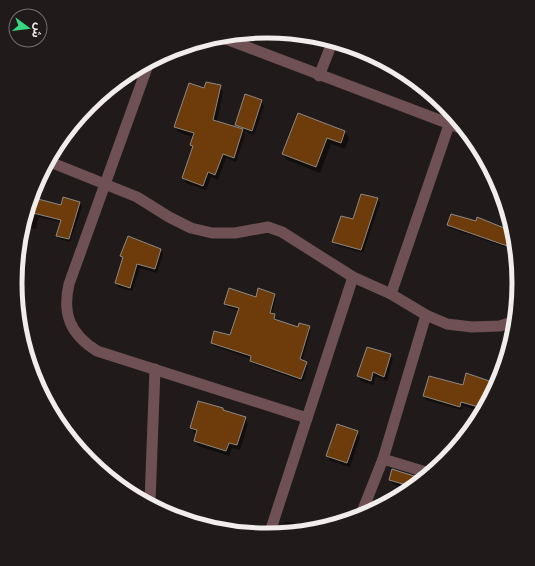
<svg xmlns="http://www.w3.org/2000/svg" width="535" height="566" viewBox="0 0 535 566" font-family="Inter,'Noto Sans Arabic',sans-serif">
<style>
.shadow{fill:#0007}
.building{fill:#6e3b0a;stroke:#8e8985}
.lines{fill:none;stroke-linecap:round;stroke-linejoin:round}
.minor{stroke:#6f5155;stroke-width:11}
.tertiary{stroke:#6f5155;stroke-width:11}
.rim{fill:none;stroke:#f1edec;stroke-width:5}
</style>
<rect width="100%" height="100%" fill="#201b1a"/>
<g class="shadow">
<path d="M 220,86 L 223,92 L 217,122 L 238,129 L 236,125 L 262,101 L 264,106 L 254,135 L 243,131 L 245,135 L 236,162 L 226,158 L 218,180 L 211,177 L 206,190 L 186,183 L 183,178 L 193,149 L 191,145 L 193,137 L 178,132 L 175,127 L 205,90 Z"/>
<path d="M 345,132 L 349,138 L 345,149 L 331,144 L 320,173 L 287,160 L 283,154 Z"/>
<path d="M 43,173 L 45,176 L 38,200 L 62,206 L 64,198 L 80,203 L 82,207 L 70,242 L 59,239 L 57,236 L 61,222 L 39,217 L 36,229 L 26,227 L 34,186 Z"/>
<path d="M 378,199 L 380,203 L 363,253 L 336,245 L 334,242 L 354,220 Z"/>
<path d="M 478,218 L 510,231 L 513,250 L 450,228 L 449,225 L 476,222 Z"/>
<path d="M 161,250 L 163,254 L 157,273 L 140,268 L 132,291 L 118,287 L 116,283 L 123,259 L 121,256 Z"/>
<path d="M 274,294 L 276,298 L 272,314 L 274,315 L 277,319 L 276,321 L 299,328 L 309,327 L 311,331 L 302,361 L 306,363 L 308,366 L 303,382 L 253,364 L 251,361 L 251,359 L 214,346 L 212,343 L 230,337 L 239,311 L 227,307 L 225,304 Z"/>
<path d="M 390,355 L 393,359 L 387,381 L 376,376 L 373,385 L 361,381 L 358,376 Z"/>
<path d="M 498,384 L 480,411 L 463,406 L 462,410 L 426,400 L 424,396 L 464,387 Z"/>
<path d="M 224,412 L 245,418 L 248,424 L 240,450 L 232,448 L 229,456 L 198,446 L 195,441 L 197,434 L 194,433 L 191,428 Z"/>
<path d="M 357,432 L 360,437 L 350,467 L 330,461 L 327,456 Z"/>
<path d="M 393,471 L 420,479 L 406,488 L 393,484 L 390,480 Z"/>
<path d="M 194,517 L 207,521 L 208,524 L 193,521 Z"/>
<path d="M 285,521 L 308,527 L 282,533 Z"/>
</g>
<g class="building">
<path d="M 206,82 L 221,85 L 213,120 L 243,129 L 234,158 L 223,154 L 215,175 L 208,172 L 203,186 L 182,178 L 193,146 L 190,145 L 194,133 L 174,127 L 189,83 L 204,88 Z"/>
<path d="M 245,94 L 262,100 L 252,131 L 235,125 Z"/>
<path d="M 298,113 L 345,131 L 341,143 L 327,138 L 316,167 L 282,154 Z"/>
<path d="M 361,194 L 378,198 L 361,250 L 332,242 L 341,216 L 353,219 Z"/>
<path d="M 63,197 L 80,202 L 69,239 L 56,236 L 61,220 L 29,212 L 34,198 L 61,205 Z"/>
<path d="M 451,214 L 476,221 L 477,217 L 509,230 L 513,248 L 447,225 Z"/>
<path d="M 128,236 L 161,249 L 155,269 L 137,264 L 130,288 L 115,283 L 123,257 L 120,256 Z"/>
<path d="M 229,288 L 256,297 L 258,288 L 275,294 L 270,313 L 275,314 L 274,319 L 298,327 L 299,323 L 310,326 L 300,359 L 307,362 L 301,379 L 250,361 L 251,356 L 211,343 L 214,331 L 230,335 L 239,308 L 224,304 Z"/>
<path d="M 367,347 L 391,354 L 384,377 L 373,372 L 371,381 L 357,376 Z"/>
<path d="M 466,373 L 498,384 L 482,408 L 461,402 L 460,407 L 423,396 L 429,376 L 463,385 Z"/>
<path d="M 198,401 L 223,408 L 223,410 L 246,417 L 237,445 L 229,443 L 226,451 L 194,441 L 197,430 L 190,428 Z"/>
<path d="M 337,424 L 358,431 L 347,463 L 326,456 Z"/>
<path d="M 392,469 L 401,472 L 421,478 L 410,486 L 389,480 Z"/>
</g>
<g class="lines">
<g class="minor">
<path d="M 148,65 L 69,284 C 62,314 70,334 97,351 L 307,418"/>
<path d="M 319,76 L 332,43"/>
<path d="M 50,162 L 137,197 L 169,217 L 191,228 L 212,233 L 235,233 L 268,227 L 282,232 L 353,277 L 391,294 L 426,315 L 447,324 L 472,327 L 500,326 L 512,322"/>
<path d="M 391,294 L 449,125"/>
<path d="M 383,459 L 429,473"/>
<path d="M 150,502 L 155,369"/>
<path d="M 360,517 L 383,459 L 426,315"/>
<path d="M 269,535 L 353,277"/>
</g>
<path class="tertiary" d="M 226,39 L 463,129"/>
</g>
<path d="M0 0H535V566H0ZM22 283a245 245 0 1 1 490 0a245 245 0 1 1-490 0Z" fill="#201b1a" fill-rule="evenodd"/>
<path class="rim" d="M22 283a245 245 0 1 1 490 0a245 245 0 1 1-490 0Z"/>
<g transform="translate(28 28) rotate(105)"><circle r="19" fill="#201b1a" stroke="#746f6e"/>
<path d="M0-3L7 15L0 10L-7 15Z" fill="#36d880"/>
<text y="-6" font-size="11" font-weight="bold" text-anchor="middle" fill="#f1edec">ش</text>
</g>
</svg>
